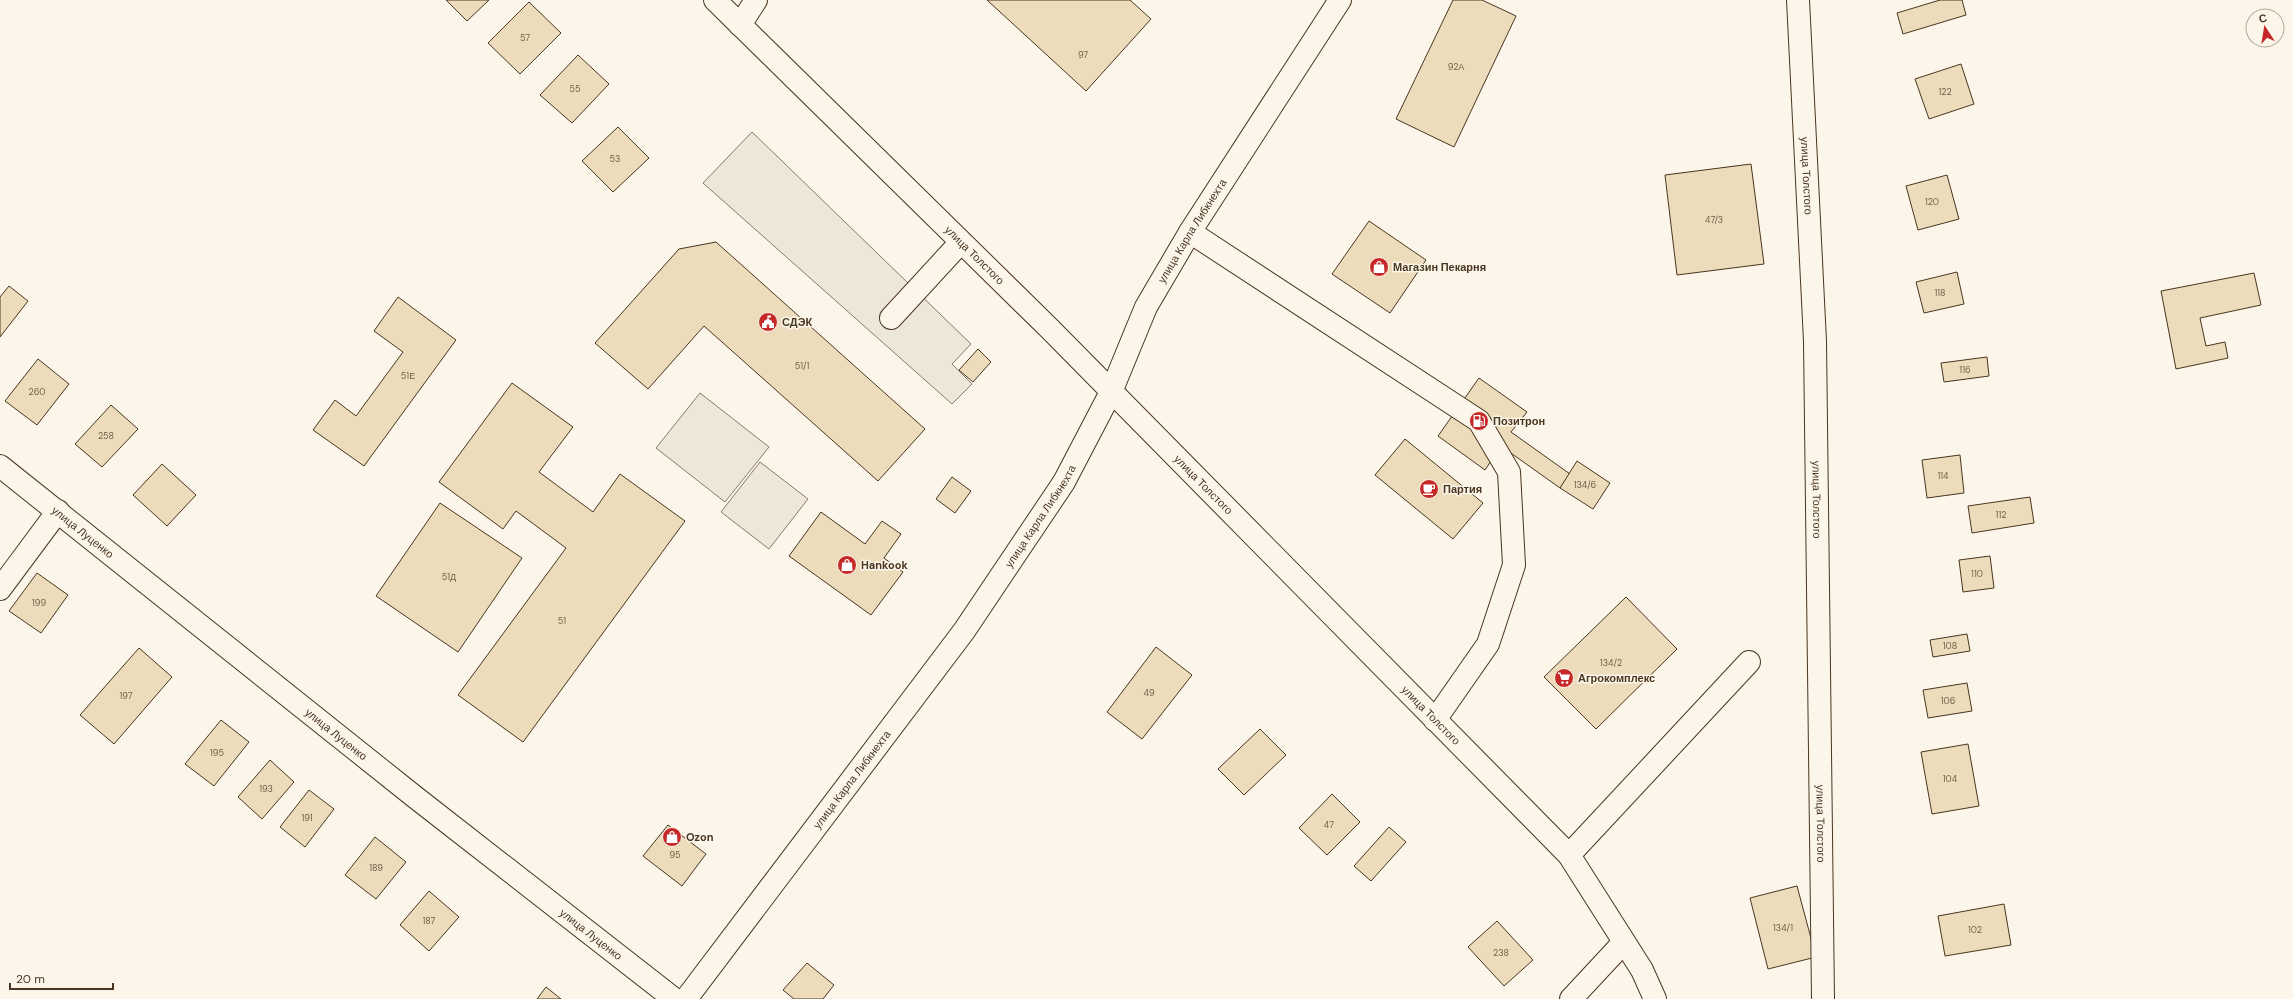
<svg xmlns="http://www.w3.org/2000/svg" width="2293" height="999" viewBox="0 0 2293 999" font-family="'DM Sans',sans-serif">
<style>
.green{fill:#ede6d9;stroke:#887966}
.parking{fill:#ede7d9;stroke:#887966}
.building{fill:#ecdcbc;stroke:#4a3520}
.lines{fill:none;stroke-linecap:round;stroke-linejoin:round}
.minor-casing{stroke:#4a3520;stroke-width:24}
.major-casing{stroke:#4a3520;stroke-width:24}
.minor{stroke:#fbf6e9;stroke-width:22}
.major{stroke:#fbf6e9;stroke-width:22}
.labels{text-anchor:middle;dominant-baseline:central;stroke-width:3;stroke-linejoin:round;paint-order:stroke}
.number-label{font-size:9px;fill:#725f47}
.street-label{font-size:11px;fill:#4a3520;stroke:#fbf6e9}
.poi-label{font-size:11px;font-weight:bold;fill:#4a3520;stroke:#fbf6e9;text-anchor:start}
</style>
<rect width="100%" height="100%" fill="#fbf6e9"/>
<path class="green" d="M 760,462 L 808,499 L 769,549 L 721,512 Z"/>
<g class="parking">
<path d="M 752,132 L 971,344 L 952,364 L 972,384 L 952,404 L 703,183 Z"/>
<path d="M 700,393 L 769,447 L 725,502 L 656,448 Z"/>
</g>
<g class="building">
<path d="M 446,0 L 489,0 L 467,21 Z"/>
<path d="M 987,0 L 1130,0 L 1151,19 L 1086,91 Z"/>
<path d="M 1453,0 L 1482,0 L 1516,16 L 1454,147 L 1396,119 Z"/>
<path d="M 1940,0 L 1962,0 L 1966,15 L 1903,34 L 1897,13 Z"/>
<path d="M 529,2 L 561,33 L 520,74 L 488,43 Z"/>
<path d="M 578,55 L 609,84 L 572,123 L 540,95 Z"/>
<path d="M 1961,64 L 1974,104 L 1929,119 L 1915,79 Z"/>
<path d="M 618,127 L 649,158 L 613,192 L 582,161 Z"/>
<path d="M 1751,164 L 1764,264 L 1677,275 L 1665,175 Z"/>
<path d="M 1947,175 L 1959,219 L 1918,230 L 1906,186 Z"/>
<path d="M 1369,221 L 1426,260 L 1390,313 L 1332,274 Z"/>
<path d="M 716,242 L 925,429 L 878,481 L 704,326 L 648,389 L 595,343 L 679,249 Z"/>
<path d="M 1957,272 L 1964,304 L 1924,313 L 1916,282 Z"/>
<path d="M 2254,273 L 2261,305 L 2200,318 L 2206,346 L 2225,342 L 2228,358 L 2176,369 L 2161,291 Z"/>
<path d="M 9,286 L 28,301 L 0,337 L 0,297 Z"/>
<path d="M 398,297 L 456,340 L 364,466 L 313,430 L 335,400 L 356,416 L 403,352 L 374,331 Z"/>
<path d="M 978,349 L 991,362 L 973,382 L 959,370 Z"/>
<path d="M 1987,357 L 1989,376 L 1944,382 L 1941,363 Z"/>
<path d="M 38,359 L 69,384 L 37,425 L 5,401 Z"/>
<path d="M 1479,378 L 1527,412 L 1511,432 L 1570,474 L 1560,488 L 1501,446 L 1485,470 L 1438,436 Z"/>
<path d="M 512,383 L 573,427 L 539,472 L 593,512 L 620,474 L 685,521 L 523,742 L 458,695 L 566,548 L 516,511 L 503,529 L 439,482 Z"/>
<path d="M 111,405 L 138,429 L 102,467 L 75,444 Z"/>
<path d="M 1405,439 L 1483,503 L 1453,539 L 1375,475 Z"/>
<path d="M 1960,455 L 1964,493 L 1927,498 L 1922,460 Z"/>
<path d="M 1577,461 L 1610,483 L 1593,509 L 1560,488 Z"/>
<path d="M 162,464 L 196,495 L 167,526 L 133,495 Z"/>
<path d="M 952,477 L 971,491 L 955,513 L 936,499 Z"/>
<path d="M 2030,497 L 2034,523 L 1972,533 L 1968,506 Z"/>
<path d="M 440,503 L 522,558 L 458,652 L 376,596 Z"/>
<path d="M 821,512 L 865,544 L 882,521 L 901,534 L 884,558 L 903,572 L 871,615 L 789,556 Z"/>
<path d="M 1990,556 L 1994,588 L 1963,592 L 1959,560 Z"/>
<path d="M 37,573 L 68,595 L 41,633 L 9,611 Z"/>
<path d="M 1626,597 L 1677,649 L 1596,729 L 1544,677 Z"/>
<path d="M 1967,634 L 1970,651 L 1933,657 L 1930,640 Z"/>
<path d="M 1156,647 L 1192,675 L 1142,739 L 1107,712 Z"/>
<path d="M 139,648 L 172,677 L 114,744 L 80,715 Z"/>
<path d="M 1967,683 L 1972,711 L 1928,718 L 1923,690 Z"/>
<path d="M 221,720 L 249,742 L 214,786 L 185,764 Z"/>
<path d="M 1260,729 L 1286,755 L 1244,795 L 1218,769 Z"/>
<path d="M 1968,744 L 1979,806 L 1932,814 L 1921,752 Z"/>
<path d="M 270,760 L 294,782 L 262,819 L 238,797 Z"/>
<path d="M 309,790 L 334,809 L 305,847 L 280,827 Z"/>
<path d="M 1332,794 L 1360,822 L 1327,855 L 1299,828 Z"/>
<path d="M 668,825 L 706,854 L 682,886 L 643,856 Z"/>
<path d="M 1389,827 L 1406,842 L 1371,881 L 1354,866 Z"/>
<path d="M 375,837 L 406,862 L 376,899 L 345,875 Z"/>
<path d="M 1797,886 L 1816,957 L 1768,969 L 1750,898 Z"/>
<path d="M 429,891 L 459,917 L 429,951 L 400,925 Z"/>
<path d="M 2004,904 L 2011,945 L 1945,956 L 1938,916 Z"/>
<path d="M 1497,921 L 1533,960 L 1504,986 L 1468,947 Z"/>
<path d="M 807,963 L 834,985 L 823,999 L 794,999 L 783,990 Z"/>
<path d="M 546,987 L 561,999 L 537,999 Z"/>
</g>
<g class="lines">
<defs>
<g id="minor">
<path id="s1" d="M 1798,0 L 1815,341 L 1823,999"/>
<path d="M 740,25 L 756,0"/>
<path d="M 1190,232 L 1479,421 L 1509,472 L 1514,565 L 1488,644 L 1435,720"/>
<path d="M 891,318 L 961,242"/>
<path id="s2" d="M 0,466 L 415,797 L 674,999"/>
<path d="M 0,589 L 58,511"/>
<path d="M 1569,855 L 1749,662"/>
<path id="s3" d="M 686,999 L 964,631 L 1064,482 L 1111,392 L 1146,307 L 1190,232 L 1340,0"/>
<path d="M 1571,999 L 1624,942"/>
</g>
<g id="major">
<path id="s4" d="M 715,0 L 1050,329 L 1569,855 L 1642,970 L 1655,999"/>
</g>
</defs>
<use href="#minor" class="minor-casing"/>
<use href="#major" class="major-casing"/>
<use href="#minor" class="minor"/>
<use href="#major" class="major"/>
</g>
<defs>
<symbol id="shop-disc" viewBox="-11 -11 22 22"><circle r="9.5" fill="#c62828" stroke="#fbf6e9"/><path d="M-5-2.5h2.3a2.7 3.5 0 0 1 5.4 0H5L5.5 6h-11ZM-1.5-2.5h3a1.5 2.3 0 0 0-3 0Z" fill="#fff"/></symbol>
<symbol id="civic-disc" viewBox="-11 -11 22 22"><circle r="9.5" fill="#c62828" stroke="#fbf6e9"/><path d="M-.6-6.5H3V-4.5H.6V-3L4-1V1h2V6H-6V1h2V-1L-.6-3ZM-1.2 2.5V6h2.4V2.5Z" fill="#fff"/></symbol>
<symbol id="fuel-disc" viewBox="-11 -11 22 22"><circle r="9.5" fill="#c62828" stroke="#fbf6e9"/><path d="M-5.5-6h7V0h2V4h1.3V-2.5L3-4.5l.8-.8L6-3V5H2.5V1h-1V6h-7ZM-4.2-4.7v3.2H.2V-4.7Z" fill="#fff"/></symbol>
<symbol id="cafe-disc" viewBox="-11 -11 22 22"><circle r="9.5" fill="#c62828" stroke="#fbf6e9"/><path d="M-5.5-4.5H6V0H3Q3 3.5 0 3.5H-2.5Q-5.5 3.5-5.5 0ZM3-3.2v2h1.7v-2ZM-6 4.5H4V6H-6Z" fill="#fff"/></symbol>
<symbol id="supermarket-disc" viewBox="-11 -11 22 22"><circle r="9.5" fill="#c62828" stroke="#fbf6e9"/><path d="M-6-5.5h2.5l.6 2H6L4.5 2H-2.5L-4.4-4H-6ZM-1.5 3.2a1.3 1.3 0 1 0 .1 0ZM3 3.2a1.3 1.3 0 1 0 .1 0Z" fill="#fff"/></symbol>
</defs>
<g fill-rule="evenodd">
<use href="#shop-disc" x="1368" y="256" width="22" height="22"/>
<use href="#civic-disc" x="757" y="311" width="22" height="22"/>
<use href="#fuel-disc" x="1468" y="410" width="22" height="22"/>
<use href="#cafe-disc" x="1418" y="478" width="22" height="22"/>
<use href="#shop-disc" x="836" y="554" width="22" height="22"/>
<use href="#supermarket-disc" x="1553" y="667" width="22" height="22"/>
<use href="#shop-disc" x="661" y="826" width="22" height="22"/>
</g>
<g class="labels">
<g class="number-label">
<text x="525" y="38">57</text>
<text x="1083" y="55">97</text>
<text x="1456" y="67">92А</text>
<text x="575" y="89">55</text>
<text x="1945" y="92">122</text>
<text x="615" y="159">53</text>
<text x="1932" y="202">120</text>
<text x="1714" y="220">47/3</text>
<text x="1940" y="293">118</text>
<text x="802" y="366">51/1</text>
<text x="1965" y="370">116</text>
<text x="408" y="376">51Е</text>
<text x="37" y="392">260</text>
<text x="106" y="436">258</text>
<text x="1943" y="476">114</text>
<text x="1585" y="485">134/6</text>
<text x="2001" y="515">112</text>
<text x="1977" y="574">110</text>
<text x="449" y="577">51Д</text>
<text x="39" y="603">199</text>
<text x="562" y="621">51</text>
<text x="1950" y="646">108</text>
<text x="1611" y="663">134/2</text>
<text x="1149" y="693">49</text>
<text x="126" y="696">197</text>
<text x="1948" y="701">106</text>
<text x="217" y="753">195</text>
<text x="1950" y="779">104</text>
<text x="266" y="789">193</text>
<text x="307" y="818">191</text>
<text x="1329" y="825">47</text>
<text x="675" y="855">95</text>
<text x="376" y="868">189</text>
<text x="429" y="921">187</text>
<text x="1783" y="928">134/1</text>
<text x="1975" y="930">102</text>
<text x="1501" y="953">238</text>
</g>
<g class="street-label">
<text stroke="none"><textPath href="#s1" startOffset="176">улица Толстого</textPath></text>
<text stroke="none"><textPath href="#s3" startOffset="923">улица Карла Либкнехта</textPath></text>
<text stroke="none"><textPath href="#s4" startOffset="364">улица Толстого</textPath></text>
<text stroke="none"><textPath href="#s4" startOffset="688">улица Толстого</textPath></text>
<text stroke="none"><textPath href="#s1" startOffset="500">улица Толстого</textPath></text>
<text stroke="none"><textPath href="#s3" startOffset="599">улица Карла Либкнехта</textPath></text>
<text stroke="none"><textPath href="#s2" startOffset="106">улица Луценко</textPath></text>
<text stroke="none"><textPath href="#s4" startOffset="1012">улица Толстого</textPath></text>
<text stroke="none"><textPath href="#s2" startOffset="430">улица Луценко</textPath></text>
<text stroke="none"><textPath href="#s3" startOffset="275">улица Карла Либкнехта</textPath></text>
<text stroke="none"><textPath href="#s1" startOffset="824">улица Толстого</textPath></text>
<text stroke="none"><textPath href="#s2" startOffset="754">улица Луценко</textPath></text>
</g>
<g class="poi-label">
<text x="1393" y="267">Магазин Пекарня</text>
<text x="782" y="322">СДЭК</text>
<text x="1493" y="421">Позитрон</text>
<text x="1443" y="489">Партия</text>
<text x="861" y="565">Hankook</text>
<text x="1578" y="678">Агрокомплекс</text>
<text x="686" y="837">Ozon</text>
</g>
</g>
<g transform="translate(2265 28) rotate(348)"><circle r="19" fill="#fbf6e9" stroke="#b4a999"/>
<path d="M0-3L7 15L0 10L-7 15Z" fill="#c62828"/>
<text y="-6" font-size="11" font-weight="bold" text-anchor="middle" fill="#4a3520">С</text>
</g>
<path d="M10 983v6h103v-6" fill="none" stroke="#4a3520" stroke-width="2"/>
<text x="16" y="983" font-size="12" fill="#4a3520" stroke="#fbf6e9" stroke-width="3" paint-order="stroke">20 m</text>
</svg>
